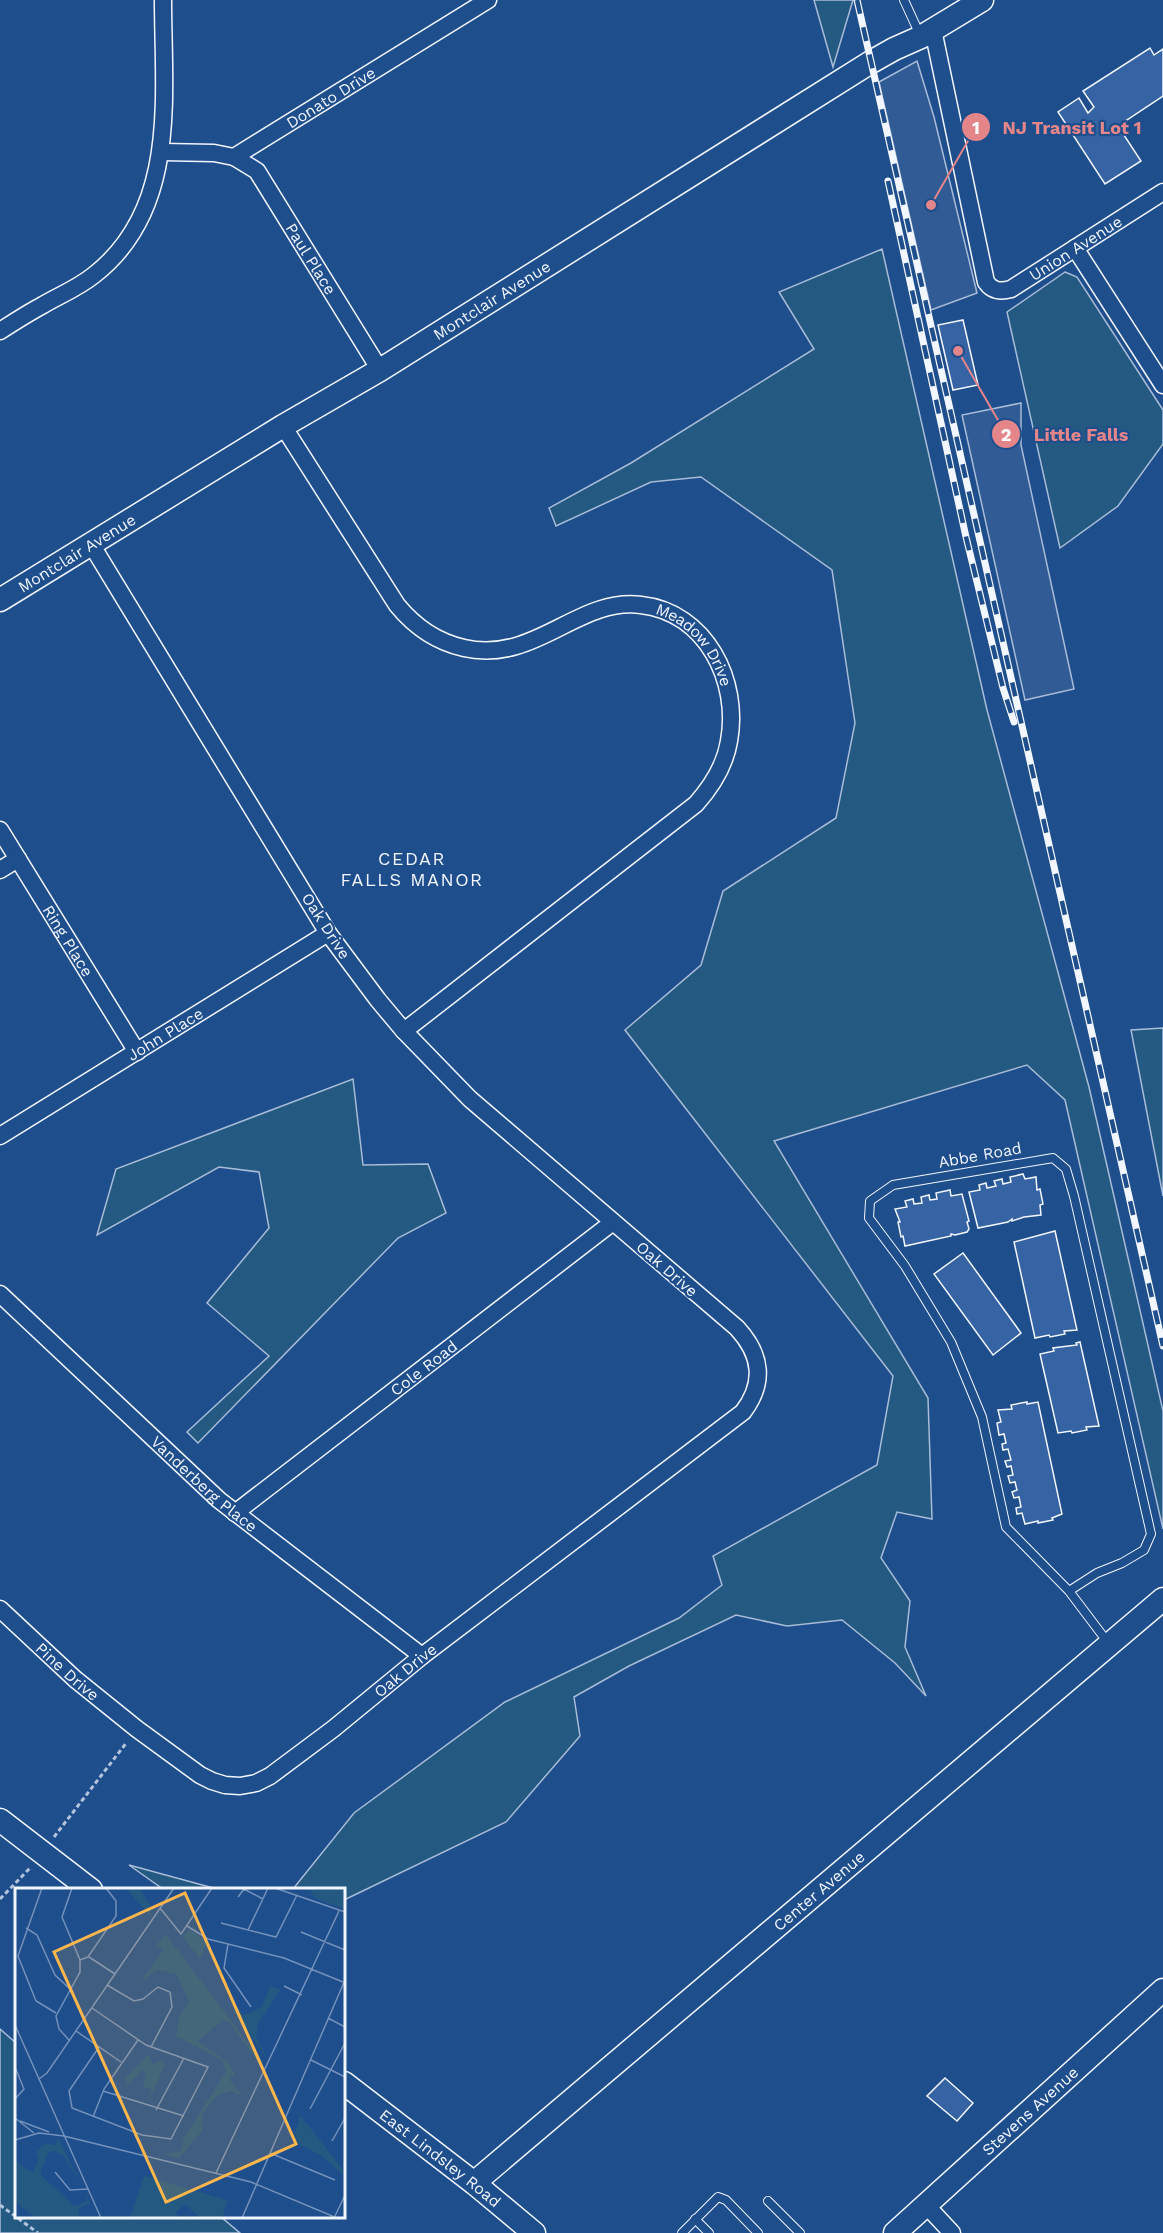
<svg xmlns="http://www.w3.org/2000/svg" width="1163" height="2233" viewBox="0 0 1163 2233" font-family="'Work Sans',sans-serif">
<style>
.green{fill:#245a82;stroke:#a8bbd7;stroke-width:1.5}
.parking{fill:#305b95;stroke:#a8bbd7;stroke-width:1.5}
.building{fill:#3563a3;stroke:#f2f6ff;stroke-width:1.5}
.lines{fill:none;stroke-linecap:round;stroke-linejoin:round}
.lane-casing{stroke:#f2f6ff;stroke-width:10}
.street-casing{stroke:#f2f6ff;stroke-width:19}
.secondary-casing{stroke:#f2f6ff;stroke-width:25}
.path{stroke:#b3c4dc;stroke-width:3;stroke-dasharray:4.5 3;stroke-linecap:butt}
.lane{stroke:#1f4e8c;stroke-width:8}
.street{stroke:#1f4e8c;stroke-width:16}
.secondary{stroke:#1f4e8c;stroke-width:22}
.rail-casing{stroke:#f2f6ff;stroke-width:7}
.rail{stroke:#1f4e8c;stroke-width:4.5;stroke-dasharray:14;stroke-linecap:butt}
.labels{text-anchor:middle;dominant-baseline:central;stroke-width:4.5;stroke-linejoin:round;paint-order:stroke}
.street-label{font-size:16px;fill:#f2f6ff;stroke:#1f4e8c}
.neighbourhood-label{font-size:18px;letter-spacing:1.5px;fill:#f2f6ff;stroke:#1f4e8c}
.inset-road{fill:none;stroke:#7391ba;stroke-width:1.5}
.view{fill:#ffb74d;fill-opacity:0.15;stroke:#ffb74d;stroke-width:3}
.inset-edge{fill:none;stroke:#f2f6ff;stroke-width:3}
.leader{fill:none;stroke:#e38589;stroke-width:2}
.callout-dot{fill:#e38589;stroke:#1f4e8c;stroke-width:2}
.mark-label{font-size:18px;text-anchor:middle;font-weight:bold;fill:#fff}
.callout-label{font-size:18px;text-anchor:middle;font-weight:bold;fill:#e38589;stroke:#1f4e8c;stroke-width:4.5;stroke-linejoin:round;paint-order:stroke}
</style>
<rect width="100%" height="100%" fill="#1f4e8c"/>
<g class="green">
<path d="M 814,0 L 853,0 L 833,67 Z"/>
<path d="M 882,249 L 987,710 L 1089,1087 L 1163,1411 L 1163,1529 L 1065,1100 L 1027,1065 L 774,1141 L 928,1398 L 932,1519 L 897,1512 L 881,1558 L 910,1601 L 905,1647 L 926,1696 L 895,1663 L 842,1620 L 787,1626 L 736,1615 L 629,1666 L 574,1697 L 580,1736 L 506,1822 L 344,1900 L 344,1890 L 293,1889 L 354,1813 L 505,1702 L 679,1618 L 722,1585 L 713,1556 L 877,1465 L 893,1376 L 625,1030 L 701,965 L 723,891 L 836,818 L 855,723 L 832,570 L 701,477 L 651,482 L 556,526 L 549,508 L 631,463 L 814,349 L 779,292 Z"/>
<path d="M 1065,272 L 1077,277 L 1163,410 L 1163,444 L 1118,506 L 1060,548 L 1007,312 Z"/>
<path d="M 1163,1028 L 1163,1196 L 1131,1030 Z"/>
<path d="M 353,1079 L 363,1165 L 428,1164 L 446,1213 L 398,1238 L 198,1443 L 187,1432 L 269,1356 L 207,1303 L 269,1228 L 259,1172 L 219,1167 L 97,1235 L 116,1169 Z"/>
<path d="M 129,1865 L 217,1889 L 163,1889 Z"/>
<path d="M 0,2029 L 16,2043 L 16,2216 L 221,2217 L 240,2233 L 0,2233 Z"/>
</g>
<g class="parking">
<path d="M 917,61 L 934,117 L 977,293 L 931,310 L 879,82 Z"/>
<path d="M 1021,403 L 1021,445 L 1074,689 L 1025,700 L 962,415 Z"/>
</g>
<g class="building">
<path d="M 1150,48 L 1154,55 L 1163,49 L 1163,96 L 1118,126 L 1141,161 L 1105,184 L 1058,112 L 1079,98 L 1088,113 L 1094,107 L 1083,91 Z"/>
<path d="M 963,320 L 978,385 L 953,390 L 938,325 Z"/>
<path d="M 1023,1174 L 1025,1179 L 1036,1177 L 1037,1190 L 1040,1189 L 1043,1204 L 1040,1205 L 1041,1215 L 1024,1217 L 1012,1221 L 1012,1219 L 1008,1222 L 978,1228 L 969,1192 L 980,1190 L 979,1185 L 986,1183 L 987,1188 L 996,1186 L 994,1181 L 1002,1179 L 1003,1184 L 1011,1182 L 1010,1177 Z"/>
<path d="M 950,1190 L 951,1196 L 962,1194 L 969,1221 L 967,1222 L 969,1229 L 967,1232 L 955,1235 L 951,1234 L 951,1236 L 905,1246 L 903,1236 L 901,1237 L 898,1222 L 900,1222 L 895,1209 L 907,1207 L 905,1201 L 913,1199 L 914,1204 L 922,1203 L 921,1197 L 929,1195 L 930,1200 L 937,1199 L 936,1193 Z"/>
<path d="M 1055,1231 L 1077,1330 L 1064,1331 L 1065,1334 L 1050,1337 L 1049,1335 L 1035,1338 L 1014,1242 Z"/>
<path d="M 963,1253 L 1021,1333 L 993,1355 L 934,1274 Z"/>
<path d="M 1080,1342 L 1099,1426 L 1086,1427 L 1087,1430 L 1072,1433 L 1071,1431 L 1058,1433 L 1040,1354 L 1054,1351 L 1053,1348 L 1077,1345 L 1076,1343 Z"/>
<path d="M 1027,1402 L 1027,1404 L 1038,1402 L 1062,1514 L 1052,1518 L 1053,1520 L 1038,1523 L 1038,1521 L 1025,1524 L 1022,1513 L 1017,1514 L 1016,1508 L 1021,1507 L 1019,1497 L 1014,1498 L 1012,1492 L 1017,1490 L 1015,1482 L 1010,1483 L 1008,1476 L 1013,1475 L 1011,1466 L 1007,1467 L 1005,1461 L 1011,1460 L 1008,1449 L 1003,1450 L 1002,1444 L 1006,1443 L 1004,1434 L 999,1435 L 997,1423 L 1001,1422 L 998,1410 L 1012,1409 L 1011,1405 Z"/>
<path d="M 945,2078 L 973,2103 L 957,2121 L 927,2096 Z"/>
</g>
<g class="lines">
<defs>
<g id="lane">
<path d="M 904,0 L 920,35"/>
<path d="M 1069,1591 L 1097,1573 L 1122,1563 L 1144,1550 L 1151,1534 L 1074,1196 L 1066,1169 L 1053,1158 L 893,1185 L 870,1201 L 869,1218 L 905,1266 L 951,1342 L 982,1417 L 1006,1527 L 1069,1591 L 1109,1644"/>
<path d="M 768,2201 L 800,2233"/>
<path d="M 695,2219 L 709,2233"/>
<path d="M 682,2233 L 718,2197 L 726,2200 L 758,2233"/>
</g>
<g id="street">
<path id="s1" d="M 933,30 L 986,282 C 992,291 1000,292 1011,289 L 1163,192"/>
<path id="s2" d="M 162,152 L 214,153 L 234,157 L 488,0"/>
<path id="s3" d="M 234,157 L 257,171 L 380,370"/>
<path d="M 1075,248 L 1163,385"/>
<path d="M 0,331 C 14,322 28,313 43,305 C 60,295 78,288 94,275 C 179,209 163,96 163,0"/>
<path id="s4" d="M 283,426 L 397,605 C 415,627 437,642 464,648 C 536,664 577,597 641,605 C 706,612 740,681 729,741 C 725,766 712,786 696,804 L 404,1031"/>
<path id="s5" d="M 0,830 L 137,1052"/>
<path d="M 0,870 L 18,859"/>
<path id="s6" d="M 0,1136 L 328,933"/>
<path id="s7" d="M 0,1294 L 219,1500 L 422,1656"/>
<path id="s8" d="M 235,1513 L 613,1222"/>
<path id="s9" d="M 0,1609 L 75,1679 L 137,1729 L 200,1775 L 212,1781 L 225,1785 L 240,1786 L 256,1783 L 270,1776 L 333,1729 L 422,1656 L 743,1412 C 765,1383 762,1355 737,1328 L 470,1099 L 404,1031 L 378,1000 L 328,933 L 91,544"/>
<path d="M 926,2205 L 952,2233"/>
</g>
<g id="secondary">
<path id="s10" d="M 0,600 L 283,426 L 380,370 L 871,62 L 894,49 L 921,37 L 982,0"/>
<path d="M 0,1820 L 91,1890"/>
<path id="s11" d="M 344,2083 L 474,2183 L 534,2233"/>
<path id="s12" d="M 474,2183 L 1163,1599"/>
<path id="s13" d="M 895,2233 L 1163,1990"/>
</g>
</defs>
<use href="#lane" class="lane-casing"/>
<use href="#street" class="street-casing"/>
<use href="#secondary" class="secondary-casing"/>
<g class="path">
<path d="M 54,1837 L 127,1742"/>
<path d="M 0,1899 L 30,1868"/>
<path d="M 0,2205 L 38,2233"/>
</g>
<use href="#lane" class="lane"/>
<use href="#street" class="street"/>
<use href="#secondary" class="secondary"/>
<defs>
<g id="rail">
<path d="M 857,0 L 1163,1346"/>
<path d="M 888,181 L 966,537 L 1003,688 L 1014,722"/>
</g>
</defs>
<use href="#rail" class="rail-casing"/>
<use href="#rail" class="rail"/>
</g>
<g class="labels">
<g class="street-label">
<text stroke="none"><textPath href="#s2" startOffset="186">Donato Drive</textPath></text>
<text stroke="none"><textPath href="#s1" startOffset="362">Union Avenue</textPath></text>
<text stroke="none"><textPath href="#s3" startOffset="130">Paul Place</textPath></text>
<text stroke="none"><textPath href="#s10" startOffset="576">Montclair Avenue</textPath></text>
<text stroke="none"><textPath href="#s10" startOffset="90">Montclair Avenue</textPath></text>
<text stroke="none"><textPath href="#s4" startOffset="550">Meadow Drive</textPath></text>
<text transform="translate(326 926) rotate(57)">Oak Drive</text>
<text stroke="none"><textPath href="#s5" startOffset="130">Ring Place</textPath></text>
<text stroke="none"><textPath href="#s6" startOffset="194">John Place</textPath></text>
<text transform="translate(980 1155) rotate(-10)">Abbe Road</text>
<text transform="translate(667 1269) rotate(41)">Oak Drive</text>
<text stroke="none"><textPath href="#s8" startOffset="238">Cole Road</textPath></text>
<text stroke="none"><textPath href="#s7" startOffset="279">Vanderberg Place</textPath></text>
<text stroke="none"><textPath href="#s9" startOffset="92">Pine Drive</textPath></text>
<text stroke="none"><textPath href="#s9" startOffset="506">Oak Drive</textPath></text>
<text stroke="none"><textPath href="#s12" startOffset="452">Center Avenue</textPath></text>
<text stroke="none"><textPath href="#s13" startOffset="182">Stevens Avenue</textPath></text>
<text stroke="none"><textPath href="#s11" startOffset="122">East Lindsley Road</textPath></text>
</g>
<g class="neighbourhood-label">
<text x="412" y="858">CEDAR<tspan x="412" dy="21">FALLS MANOR</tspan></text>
</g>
</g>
<g transform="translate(15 1888)">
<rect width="330" height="330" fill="#1f4e8c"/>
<path d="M 111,0 L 124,0 L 134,15 L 136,29 ZM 294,0 L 330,0 L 330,21 L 300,10 ZM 174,41 L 192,53 L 185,72 L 168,48 ZM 151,47 L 247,173 L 246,177 L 214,134 L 208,132 L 183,153 L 213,174 L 220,187 L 215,188 L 216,194 L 228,208 L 215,203 L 202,208 L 188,225 L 187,243 L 164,270 L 147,266 L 166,263 L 169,249 L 211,184 L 208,173 L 161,148 L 165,127 L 174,113 L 161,86 L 142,82 L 126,93 L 148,62 L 141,57 ZM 255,98 L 265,102 L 243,136 L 241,149 L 253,172 L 218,123 L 223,120 L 229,127 L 247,119 ZM 133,167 L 138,176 L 145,173 L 150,177 L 133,215 L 137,202 L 128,199 L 131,188 L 127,182 L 112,197 L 111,189 ZM 277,217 L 326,279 L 330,288 L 305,267 L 278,253 L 285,228 ZM 43,250 L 66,296 L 48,267 L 40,263 L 33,265 L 25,286 L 59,318 L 72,313 L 71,305 L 75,315 L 63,321 L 65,330 L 22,330 L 0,314 L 0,273 L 18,285 L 23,272 L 21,264 L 30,256 L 41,257 ZM 129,288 L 213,312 L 207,330 L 185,330 L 170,316 L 161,324 L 163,330 L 115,330 Z" fill="#245a82"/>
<path class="inset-road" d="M 27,0 L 3,68 L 21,113 L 41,125M 260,0 L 330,24M 223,9 L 229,1 L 248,11M 145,20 L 166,46 L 197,0M 206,35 L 261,49 L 282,7M 172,38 L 193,51 L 269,70 L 328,94M 11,40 L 22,47 L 40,87 L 55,101M 233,42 L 253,0M 286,44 L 330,62M 213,56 L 209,80 L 236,119M 74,69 L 100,86M 65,72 L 73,69 L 101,28 L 101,13 L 91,0M 92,97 L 119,113 L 128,111 L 143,99 L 155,104 L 157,119 L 136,159M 269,98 L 287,107M 77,120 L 131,157 L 193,179 L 156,251 L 127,247 L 57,220 L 54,203 L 84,159M 313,130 L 330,139M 0,137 L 86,330M 61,143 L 106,174M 54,152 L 44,141 L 41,128 L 65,84 L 65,72 L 47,29 L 57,0M 296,172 L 330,189M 0,179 L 9,201 L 0,211M 24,191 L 32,185 L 159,0M 88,203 L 169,228M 295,221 L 330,155M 141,222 L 169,170M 78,229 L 89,201 L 123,152M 0,230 L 19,245M 5,233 L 34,244M 49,248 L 236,294 L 322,330M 0,252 L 24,245 L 49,248M 317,253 L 330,230M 255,265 L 320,292M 40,284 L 55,302 L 73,301M 201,285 L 324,23M 320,328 L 330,307M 227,330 L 330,92"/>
<path class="view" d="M 170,5 L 281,256 L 151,314 L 39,64 Z"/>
<rect width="330" height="330" class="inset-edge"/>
</g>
<path class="leader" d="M931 205L976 127M958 351L1006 434"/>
<g class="callout-dot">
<circle cx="931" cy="205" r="6"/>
<circle cx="958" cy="351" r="6"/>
<circle cx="976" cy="127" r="15"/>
<circle cx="1006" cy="434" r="15"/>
</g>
<g class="mark-label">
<text x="976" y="134">1</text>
<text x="1006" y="441">2</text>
</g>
<g class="callout-label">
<text x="1072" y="134">NJ Transit Lot 1</text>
<text x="1081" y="441">Little Falls</text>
</g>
</svg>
